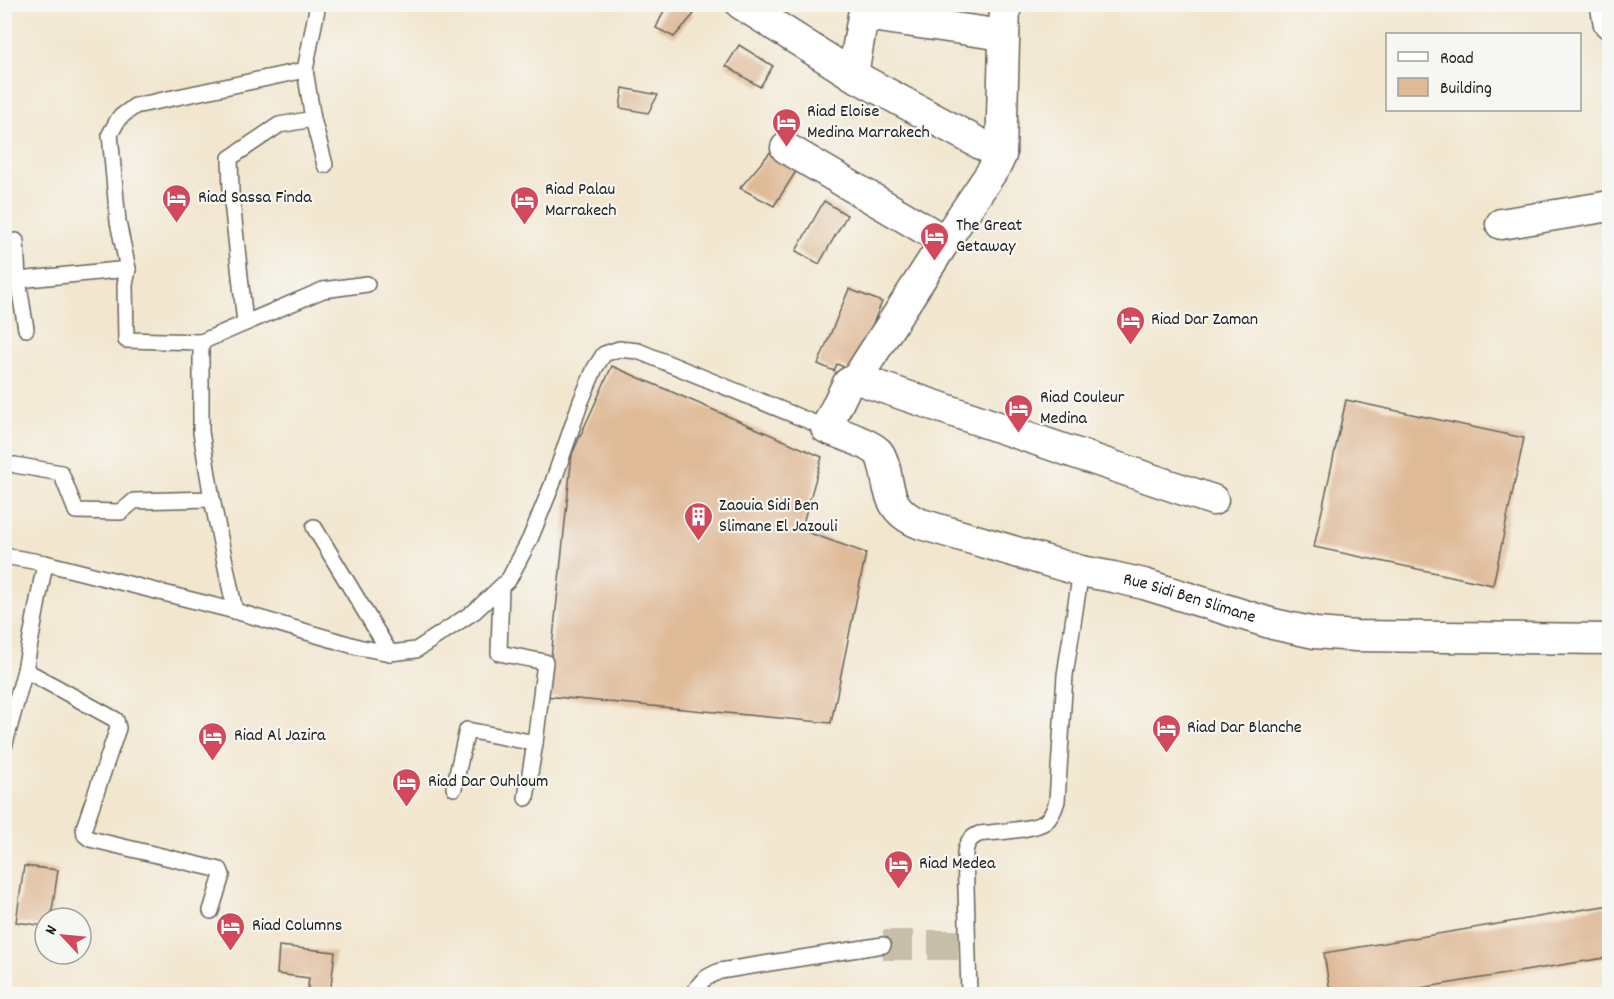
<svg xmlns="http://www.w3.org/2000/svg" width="1614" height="999" viewBox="0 0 1614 999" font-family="Dekko,sans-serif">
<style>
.building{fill:#dfba97}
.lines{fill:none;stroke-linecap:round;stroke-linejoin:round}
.street-tunnel{stroke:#c7beaa;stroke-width:30;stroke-dasharray:30 15;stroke-linecap:butt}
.lane-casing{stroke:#67635a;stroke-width:18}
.street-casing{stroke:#67635a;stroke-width:33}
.secondary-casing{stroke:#67635a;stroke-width:36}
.lane{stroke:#fff;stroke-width:15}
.street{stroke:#fff;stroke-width:30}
.secondary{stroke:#fff;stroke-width:33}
.labels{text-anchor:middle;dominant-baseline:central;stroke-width:4.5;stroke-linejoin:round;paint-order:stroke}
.poi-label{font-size:18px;fill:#1c1c1c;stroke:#f6f6f2;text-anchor:start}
.street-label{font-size:18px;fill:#1c1c1c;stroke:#f6f6f2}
</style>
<rect width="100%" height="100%" fill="#f6f6f2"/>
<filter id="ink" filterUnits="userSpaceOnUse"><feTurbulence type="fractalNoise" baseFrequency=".0167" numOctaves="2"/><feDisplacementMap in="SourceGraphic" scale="12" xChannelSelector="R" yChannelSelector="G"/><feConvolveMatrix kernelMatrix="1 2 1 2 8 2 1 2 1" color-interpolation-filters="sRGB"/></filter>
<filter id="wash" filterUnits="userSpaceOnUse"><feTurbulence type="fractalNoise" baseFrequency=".008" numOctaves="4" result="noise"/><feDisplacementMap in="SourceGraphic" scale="24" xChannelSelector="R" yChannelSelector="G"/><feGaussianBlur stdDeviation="1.35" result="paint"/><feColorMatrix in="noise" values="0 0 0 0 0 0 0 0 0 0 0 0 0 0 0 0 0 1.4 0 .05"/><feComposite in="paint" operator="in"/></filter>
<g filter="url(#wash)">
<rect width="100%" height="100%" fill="#f2e6ce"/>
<g id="blocks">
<g class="building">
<path d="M 667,4 L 673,4 L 694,14 L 674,37 L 656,28 Z"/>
<path d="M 739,45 L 773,66 L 760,87 L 726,66 Z"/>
<path d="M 623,88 L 658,95 L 648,113 L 620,108 Z"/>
<path d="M 778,143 L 804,159 L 774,206 L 740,188 Z"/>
<path d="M 824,201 L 847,215 L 819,264 L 796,251 Z"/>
<path d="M 849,289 L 882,302 L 853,371 L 837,364 L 834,371 L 818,364 Z"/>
<path d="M 612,366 L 822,457 L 801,530 L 866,553 L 831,723 L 545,696 L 551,658 L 572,454 Z"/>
<path d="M 1346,400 L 1524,438 L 1493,585 L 1314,547 Z"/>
<path d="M 24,866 L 58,870 L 51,918 L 45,918 L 45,926 L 16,922 Z"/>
<path d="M 1610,905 L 1610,957 L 1384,994 L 1323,994 L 1323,993 L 1330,992 L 1324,953 Z"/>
<path d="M 279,946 L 335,952 L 330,994 L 307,994 L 309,978 L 277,974 Z"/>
</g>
</g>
</g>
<g filter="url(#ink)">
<use href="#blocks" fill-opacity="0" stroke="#67635a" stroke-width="1.5"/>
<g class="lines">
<path class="street-tunnel" d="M 883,945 L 968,945"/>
<defs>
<g id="lane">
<path d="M 313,119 L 325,165"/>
<path d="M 16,241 L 18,280 L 128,269"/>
<path d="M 18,280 L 26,329"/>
<path d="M 245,323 L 231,192 L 230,158 L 279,125 L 313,119 L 305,70"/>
<path d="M 201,342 L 323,290 L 367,284"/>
<path d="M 15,465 L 61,473 L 76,511 L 121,512 L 134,501 L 212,499"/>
<path d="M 314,527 L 390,653"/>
<path d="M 4,556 L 45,563 L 235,611 L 358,647 L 390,653 L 416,650 L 475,611 L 509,579 L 530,539 L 552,485 L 581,401 L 595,368 L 604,354 L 619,349 L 638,351 L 826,428"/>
<path d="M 501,587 L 499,653 L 545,662 L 535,743 L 526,798"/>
<path d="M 235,611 L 212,499 L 201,432 L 201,342 L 126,340 L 125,285 L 128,269 L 118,222 L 110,134 L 119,118 L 135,106 L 305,70 L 318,4"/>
<path d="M 25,670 L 116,720 L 118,728 L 84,828 L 85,835 L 90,839 L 220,870 L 222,875 L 211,911"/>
<path d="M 4,747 L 25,670 L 45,563"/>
<path d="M 454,788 L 467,730 L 535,743"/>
<path d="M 694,994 C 700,980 706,977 720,971 L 883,945"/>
<path d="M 969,994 L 965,852 C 967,842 970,838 979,834 C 994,832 1034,830 1045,822 C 1052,817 1055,808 1057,801 L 1065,675 L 1081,571"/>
</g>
<g id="street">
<path d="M 741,4 L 853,75 L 1001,155"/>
<path id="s1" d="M 1005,4 L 1001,155 L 997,164 L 945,241 L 857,378 L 848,383 L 826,428 C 838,433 869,443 878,452 C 882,456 883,463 885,469 C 890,497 892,513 921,524 L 1081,571 L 1113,577 L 1144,584 L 1273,624 L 1315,633 L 1356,636 L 1610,639"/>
<path d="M 864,15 L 1003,35"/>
<path d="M 853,75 L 865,4"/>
<path d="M 786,148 L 945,241"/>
<path d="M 1501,224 L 1610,206"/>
<path d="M 857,378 L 863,381 L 1213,500"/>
</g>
<path id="secondary" d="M 1607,4 L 1610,22"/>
</defs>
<use href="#lane" class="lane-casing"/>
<use href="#street" class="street-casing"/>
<use href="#secondary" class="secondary-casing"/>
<use href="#lane" class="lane"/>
<use href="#street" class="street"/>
<use href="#secondary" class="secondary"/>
</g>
</g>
<defs>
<symbol id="hotel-pin" viewBox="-11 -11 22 30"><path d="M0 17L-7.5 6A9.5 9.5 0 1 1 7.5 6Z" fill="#d1495b" stroke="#f6f6f2"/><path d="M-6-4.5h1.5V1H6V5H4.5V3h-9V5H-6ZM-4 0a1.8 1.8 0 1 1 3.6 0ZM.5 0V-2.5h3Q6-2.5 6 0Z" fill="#fff"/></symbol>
<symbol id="building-pin" viewBox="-11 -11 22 30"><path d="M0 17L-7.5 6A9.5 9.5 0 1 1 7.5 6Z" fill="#d1495b" stroke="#f6f6f2"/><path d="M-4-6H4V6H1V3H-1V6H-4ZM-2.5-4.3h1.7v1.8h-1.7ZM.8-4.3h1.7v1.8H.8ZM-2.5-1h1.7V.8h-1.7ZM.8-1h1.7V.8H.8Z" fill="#fff"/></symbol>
</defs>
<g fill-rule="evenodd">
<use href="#hotel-pin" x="770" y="106" width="33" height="45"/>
<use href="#hotel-pin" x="160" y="182" width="33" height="45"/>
<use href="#hotel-pin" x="508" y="184" width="33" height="45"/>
<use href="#hotel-pin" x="918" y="220" width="33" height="45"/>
<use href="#hotel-pin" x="1114" y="304" width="33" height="45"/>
<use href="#hotel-pin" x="1002" y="392" width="33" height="45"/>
<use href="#building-pin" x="682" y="500" width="33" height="45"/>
<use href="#hotel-pin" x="1150" y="712" width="33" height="45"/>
<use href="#hotel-pin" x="196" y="720" width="33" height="45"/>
<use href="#hotel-pin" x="390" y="766" width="33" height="45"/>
<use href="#hotel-pin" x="882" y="848" width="33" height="45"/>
<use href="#hotel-pin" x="214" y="910" width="33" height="45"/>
</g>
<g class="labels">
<g class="poi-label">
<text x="807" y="112">Riad Eloise<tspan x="807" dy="21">Medina Marrakech</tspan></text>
<text x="545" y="190">Riad Palau<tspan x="545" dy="21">Marrakech</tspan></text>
<text x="198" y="198">Riad Sassa Finda</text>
<text x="956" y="226">The Great<tspan x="956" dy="21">Getaway</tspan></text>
<text x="1151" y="320">Riad Dar Zaman</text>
<text x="1040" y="398">Riad Couleur<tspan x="1040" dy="21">Medina</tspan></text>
<text x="719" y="506">Zaouia Sidi Ben<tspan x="719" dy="21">Slimane El Jazouli</tspan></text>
<text x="1187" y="728">Riad Dar Blanche</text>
<text x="234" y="736">Riad Al Jazira</text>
<text x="428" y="782">Riad Dar Ouhloum</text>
<text x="919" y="864">Riad Medea</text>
<text x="252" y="926">Riad Columns</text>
</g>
<g class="street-label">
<text stroke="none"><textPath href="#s1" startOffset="902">Rue Sidi Ben Slimane</textPath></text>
</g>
</g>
<rect width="1614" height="999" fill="none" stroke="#f6f6f2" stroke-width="24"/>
<rect x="1386" y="33" width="195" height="78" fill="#f6f6f2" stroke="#9f9f9c" stroke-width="1.5"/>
<rect x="1398" y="52" width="30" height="9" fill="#ffffff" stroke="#9f9f9c" stroke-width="1.5"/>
<text x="1440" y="63" font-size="18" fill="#1c1c1c">Road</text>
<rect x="1398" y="78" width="30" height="18" fill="#dfba97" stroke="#9f9f9c" stroke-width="1.5"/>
<text x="1440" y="93" font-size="18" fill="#1c1c1c">Building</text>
<g transform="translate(63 936) rotate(296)"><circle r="28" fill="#f6f6f2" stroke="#9f9f9c" stroke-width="1.5"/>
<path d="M0-4.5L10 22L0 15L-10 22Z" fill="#d1495b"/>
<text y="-9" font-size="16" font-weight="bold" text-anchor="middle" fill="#1c1c1c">N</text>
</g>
</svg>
